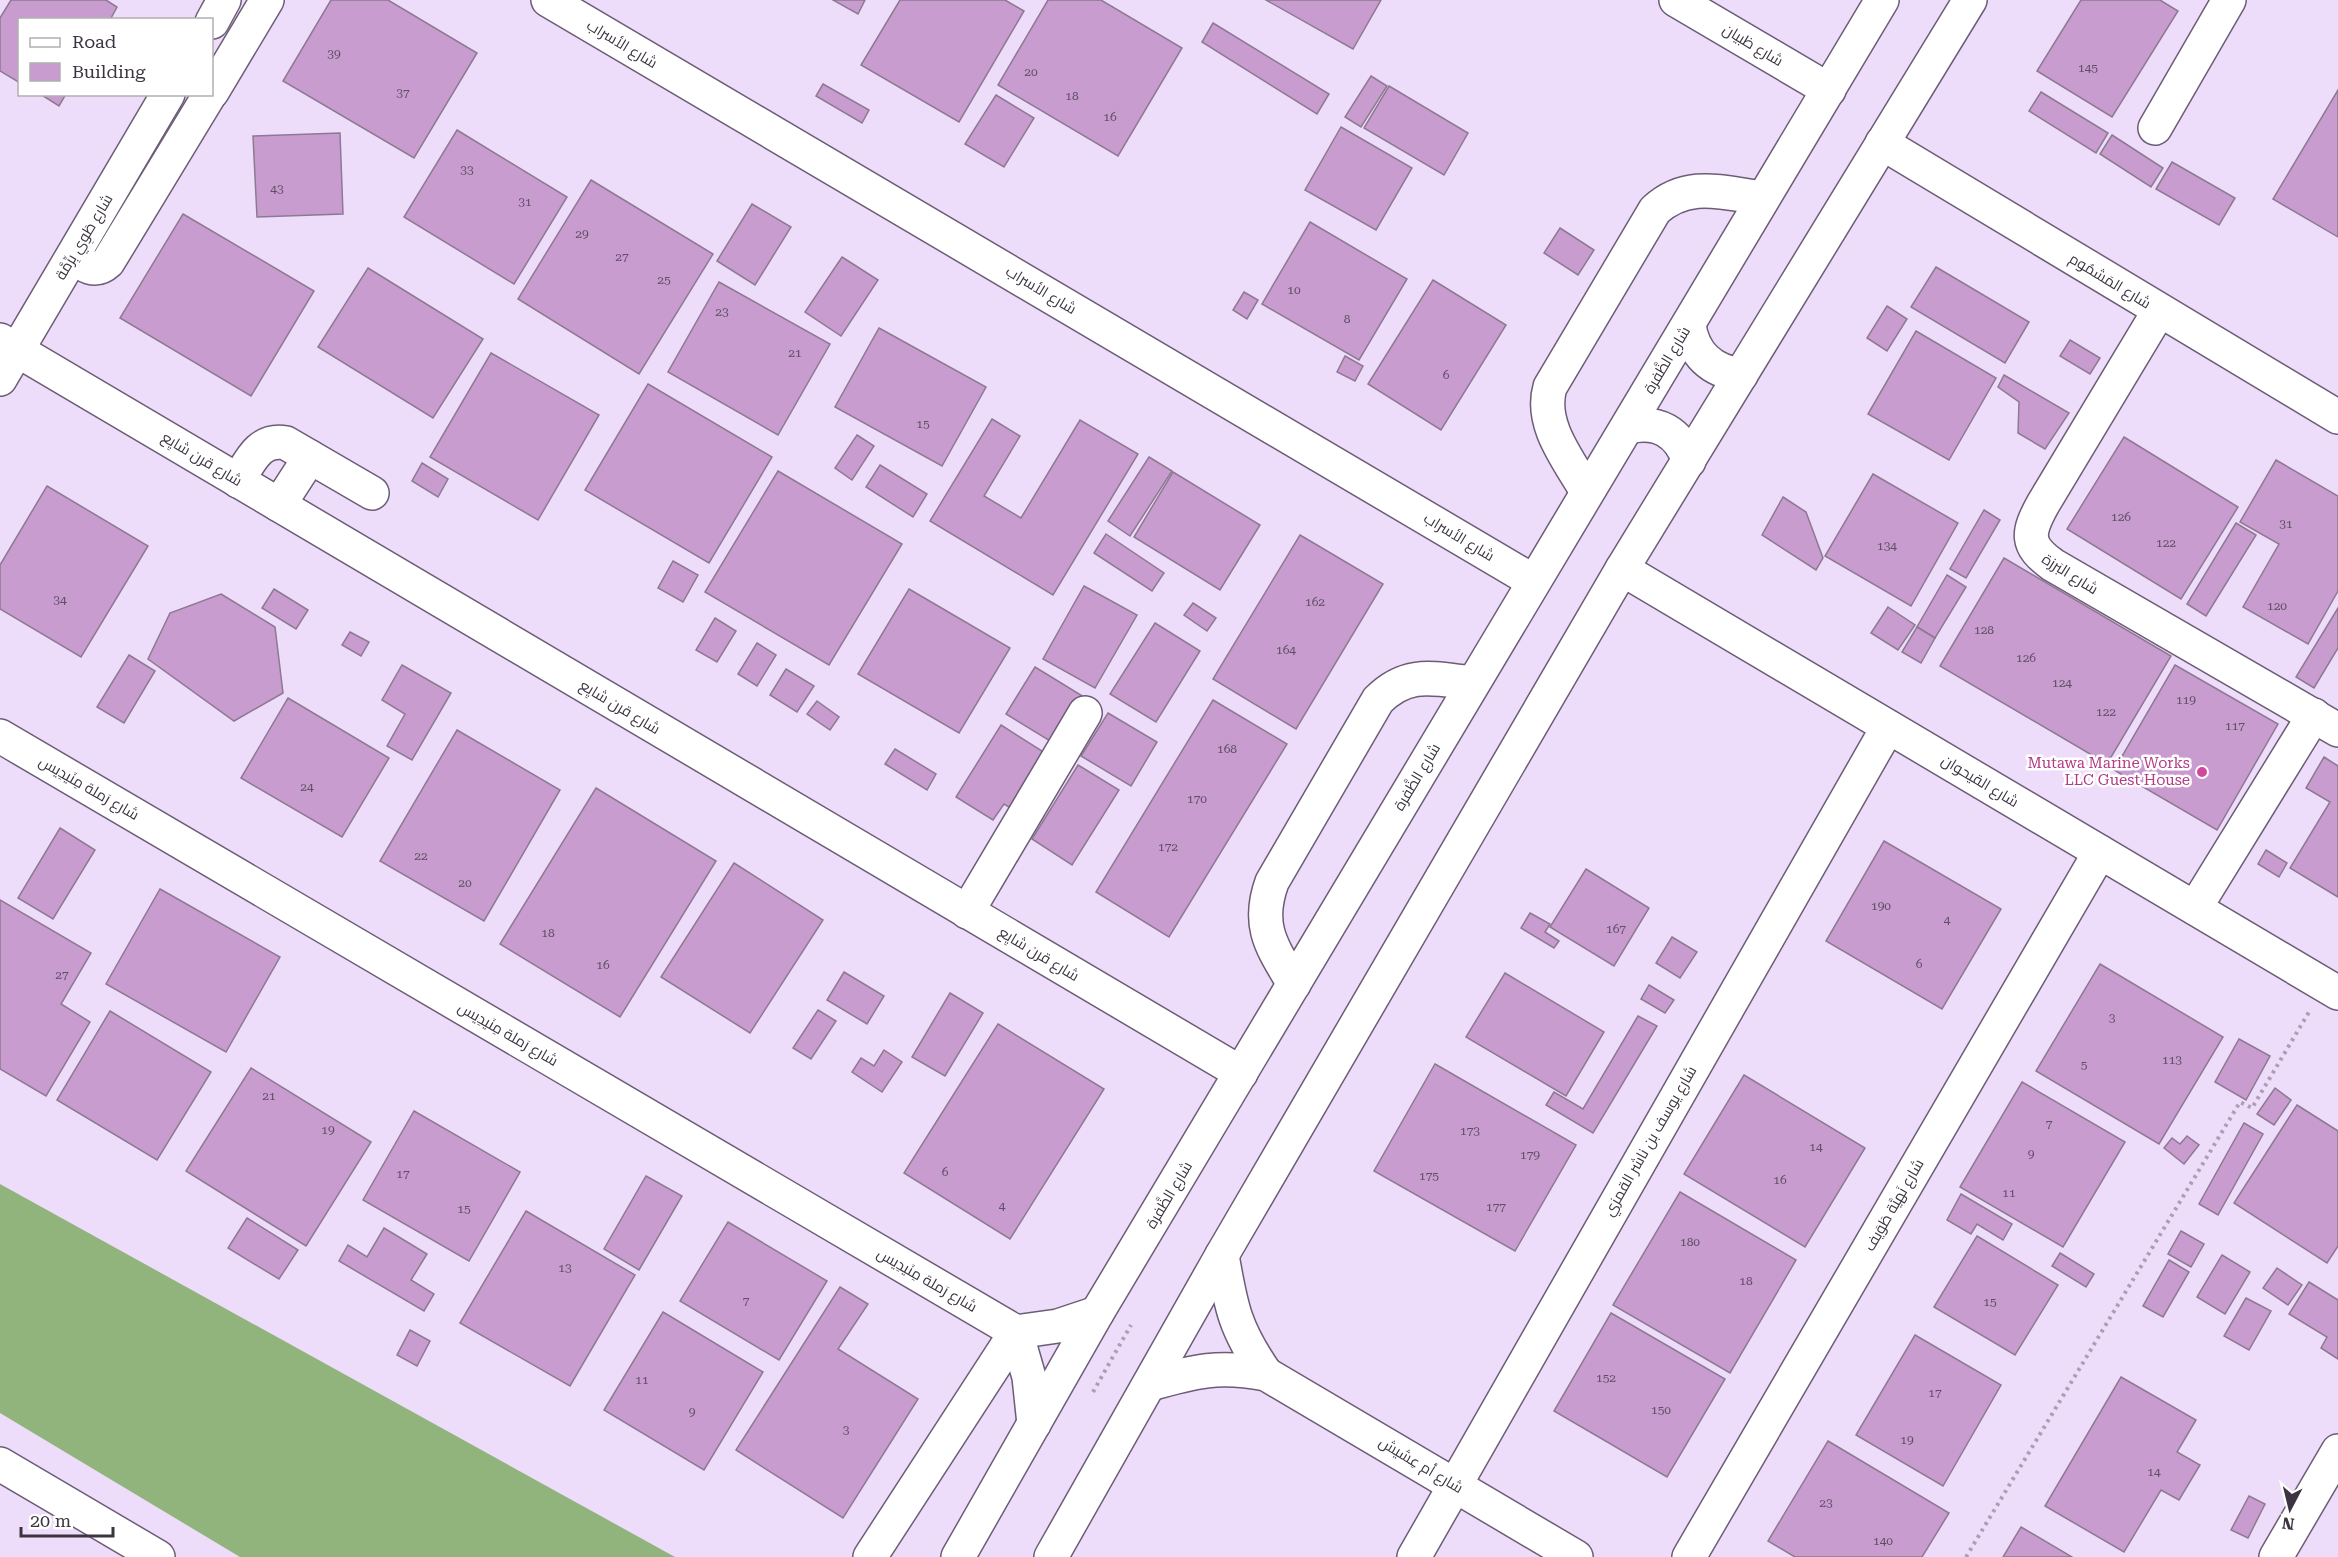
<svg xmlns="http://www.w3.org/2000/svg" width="2338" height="1557" viewBox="0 0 2338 1557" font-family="'Roboto Serif',Cairo,serif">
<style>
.forest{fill:#90b47c}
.building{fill:#c89ccf;stroke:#8d7991;stroke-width:1.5}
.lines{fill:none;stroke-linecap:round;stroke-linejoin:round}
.minor-casing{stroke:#6c5d76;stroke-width:36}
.major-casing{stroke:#6c5d76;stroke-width:36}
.path{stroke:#ab9eb5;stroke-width:4;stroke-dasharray:3 4.5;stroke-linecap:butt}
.minor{stroke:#fff;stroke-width:33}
.major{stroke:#fff;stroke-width:33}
.hotel-dot{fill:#d1479c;stroke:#fff;stroke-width:2}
.labels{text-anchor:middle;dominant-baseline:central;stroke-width:5;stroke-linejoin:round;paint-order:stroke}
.number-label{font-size:12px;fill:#5f4f64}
.street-label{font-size:15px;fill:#3c3541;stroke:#fff}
.hotel-label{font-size:15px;fill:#b23c85;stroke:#fff;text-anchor:end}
</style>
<rect width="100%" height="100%" fill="#eeddfa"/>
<path class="forest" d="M 0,1184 L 675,1557 L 240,1557 L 0,1413 Z"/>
<g class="building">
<path d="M 11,0 L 106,0 L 117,7 L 110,20 L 20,20 L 20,83 L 0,71 L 0,18 Z"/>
<path d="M 331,0 L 388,0 L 477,53 L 414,158 L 283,81 Z"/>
<path d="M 833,0 L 865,0 L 858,14 Z"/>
<path d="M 900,0 L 1005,0 L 1024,11 L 959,122 L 861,65 Z"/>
<path d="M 1048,0 L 1101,0 L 1182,48 L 1118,156 L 998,85 Z"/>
<path d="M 1266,0 L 1381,0 L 1353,49 Z"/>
<path d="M 2081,0 L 2160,0 L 2178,11 L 2112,117 L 2037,71 Z"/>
<path d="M 1213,23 L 1329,94 L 1317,114 L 1202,42 Z"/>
<path d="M 1371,76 L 1387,86 L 1361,127 L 1345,117 Z"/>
<path d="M 823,84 L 869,110 L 862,123 L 816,96 Z"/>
<path d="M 1389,86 L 1468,133 L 1444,175 L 1364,128 Z"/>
<path d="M 2338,90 L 2338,237 L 2273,199 Z"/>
<path d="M 2041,92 L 2108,133 L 2096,153 L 2029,111 Z"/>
<path d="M 40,94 L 66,94 L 59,106 Z"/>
<path d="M 996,95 L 1034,118 L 1004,167 L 965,144 Z"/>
<path d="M 1341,127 L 1412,168 L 1376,230 L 1305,190 Z"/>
<path d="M 457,130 L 567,197 L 514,284 L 404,217 Z"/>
<path d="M 340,133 L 343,214 L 257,217 L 253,136 Z"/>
<path d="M 2112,135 L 2163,168 L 2151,187 L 2100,154 Z"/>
<path d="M 2172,162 L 2235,198 L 2219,225 L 2156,189 Z"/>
<path d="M 591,180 L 713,254 L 639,374 L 518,299 Z"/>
<path d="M 752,204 L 791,227 L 755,285 L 717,261 Z"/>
<path d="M 183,214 L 314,291 L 251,396 L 120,318 Z"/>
<path d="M 1310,222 L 1407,279 L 1359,360 L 1262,304 Z"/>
<path d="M 1560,228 L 1594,250 L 1578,275 L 1544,253 Z"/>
<path d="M 842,257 L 878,280 L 841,336 L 805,312 Z"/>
<path d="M 1936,267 L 2029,322 L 2005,363 L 1911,307 Z"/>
<path d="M 368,268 L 483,339 L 433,418 L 318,347 Z"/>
<path d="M 1433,280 L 1506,325 L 1441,430 L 1368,384 Z"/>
<path d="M 719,282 L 830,344 L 778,435 L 668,372 Z"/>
<path d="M 1244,292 L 1258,300 L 1247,319 L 1233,310 Z"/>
<path d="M 1887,306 L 1907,319 L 1887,351 L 1867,338 Z"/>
<path d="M 879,328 L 986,387 L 942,466 L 835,407 Z"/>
<path d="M 1916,331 L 1996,378 L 1949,460 L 1868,414 Z"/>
<path d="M 2070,340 L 2100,358 L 2090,374 L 2060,356 Z"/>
<path d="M 491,353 L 599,415 L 538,520 L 430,457 Z"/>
<path d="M 1345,356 L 1363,366 L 1355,381 L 1337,372 Z"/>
<path d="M 2004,375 L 2069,413 L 2045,449 L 2018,433 L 2019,402 L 1998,387 Z"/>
<path d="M 648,384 L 772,457 L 709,563 L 585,490 Z"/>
<path d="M 992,419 L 1020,436 L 984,496 L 1021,518 L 1080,420 L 1138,454 L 1053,595 L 930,521 Z"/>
<path d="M 857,435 L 874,446 L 852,480 L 835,468 Z"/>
<path d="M 2124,437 L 2238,507 L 2181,599 L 2067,529 Z"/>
<path d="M 1149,457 L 1172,471 L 1130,536 L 1108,521 Z"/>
<path d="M 2276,460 L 2338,496 L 2338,591 L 2308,644 L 2243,607 L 2279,544 L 2240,522 Z"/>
<path d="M 422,463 L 448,479 L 438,497 L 412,481 Z"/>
<path d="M 880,465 L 927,494 L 913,517 L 866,487 Z"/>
<path d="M 778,471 L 902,544 L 829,665 L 705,592 Z"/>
<path d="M 1173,472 L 1260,525 L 1220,590 L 1134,537 Z"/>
<path d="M 1873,474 L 1958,523 L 1911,606 L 1825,556 Z"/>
<path d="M 47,486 L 148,546 L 81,657 L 0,609 L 0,565 Z"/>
<path d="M 1783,497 L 1806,512 L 1823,558 L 1816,570 L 1762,535 Z"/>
<path d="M 1984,510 L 2000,520 L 1966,578 L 1950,569 Z"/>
<path d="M 2236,523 L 2256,535 L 2206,616 L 2187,604 Z"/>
<path d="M 1106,534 L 1164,573 L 1152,591 L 1094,553 Z"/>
<path d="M 1300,535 L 1383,584 L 1296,729 L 1213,679 Z"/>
<path d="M 2004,558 L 2171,656 L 2107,764 L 1940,666 Z"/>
<path d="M 673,561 L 698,575 L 683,602 L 658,588 Z"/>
<path d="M 1947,575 L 1966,587 L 1935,638 L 1917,627 Z"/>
<path d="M 1084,586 L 1137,615 L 1095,688 L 1043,659 Z"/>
<path d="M 274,589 L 308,610 L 296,629 L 262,608 Z"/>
<path d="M 909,589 L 1010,648 L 959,733 L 858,674 Z"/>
<path d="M 221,594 L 275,627 L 283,693 L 234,721 L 148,659 L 170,613 Z"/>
<path d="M 1193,603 L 1216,618 L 1207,631 L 1184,615 Z"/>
<path d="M 1888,607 L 1915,625 L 1898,650 L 1871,633 Z"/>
<path d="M 2338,608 L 2338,648 L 2314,688 L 2296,677 Z"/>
<path d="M 715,618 L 736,631 L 717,662 L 696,650 Z"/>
<path d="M 1155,623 L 1200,651 L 1156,722 L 1110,694 Z"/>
<path d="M 1917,627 L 1935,638 L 1921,663 L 1902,652 Z"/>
<path d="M 350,632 L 369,642 L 361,656 L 342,645 Z"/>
<path d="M 757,643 L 776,655 L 757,686 L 738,674 Z"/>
<path d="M 129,655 L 155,671 L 124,723 L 97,707 Z"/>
<path d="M 402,665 L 451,693 L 412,760 L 387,746 L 405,714 L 382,700 Z"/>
<path d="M 2175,665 L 2278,724 L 2217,830 L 2114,770 Z"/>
<path d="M 1035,667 L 1084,697 L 1055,744 L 1006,714 Z"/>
<path d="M 786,669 L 814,686 L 797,712 L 770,695 Z"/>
<path d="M 288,698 L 389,758 L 342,837 L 241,778 Z"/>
<path d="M 1213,700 L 1287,744 L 1169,937 L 1096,892 Z"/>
<path d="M 817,701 L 839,717 L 830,730 L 807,714 Z"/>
<path d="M 1108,713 L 1157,742 L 1131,786 L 1081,756 Z"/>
<path d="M 1001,725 L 1053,758 L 1019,813 L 1004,804 L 993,820 L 956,797 Z"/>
<path d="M 457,730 L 560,790 L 484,921 L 380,861 Z"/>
<path d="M 895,749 L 936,774 L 927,790 L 885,764 Z"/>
<path d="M 2324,757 L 2338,766 L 2338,897 L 2290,868 L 2330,802 L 2306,788 Z"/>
<path d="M 1078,765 L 1119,790 L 1072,865 L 1032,839 Z"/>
<path d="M 596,788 L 716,861 L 620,1017 L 500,944 Z"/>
<path d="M 60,828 L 95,850 L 53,919 L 18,898 Z"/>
<path d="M 1884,841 L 2001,909 L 1942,1009 L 1826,941 Z"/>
<path d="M 2266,850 L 2287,863 L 2279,877 L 2258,864 Z"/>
<path d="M 734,863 L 823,920 L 750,1033 L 661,977 Z"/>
<path d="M 1586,869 L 1649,908 L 1614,966 L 1550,927 Z"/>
<path d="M 160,889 L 280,957 L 226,1052 L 106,984 Z"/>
<path d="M 0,900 L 91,953 L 61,1004 L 90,1022 L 46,1096 L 0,1069 Z"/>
<path d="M 1530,913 L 1550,924 L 1545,932 L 1559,941 L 1554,948 L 1521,928 Z"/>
<path d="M 1672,937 L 1697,952 L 1680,978 L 1656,963 Z"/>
<path d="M 2100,964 L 2223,1037 L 2159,1144 L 2036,1071 Z"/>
<path d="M 844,972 L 884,996 L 867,1024 L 827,1000 Z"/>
<path d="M 1505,973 L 1604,1032 L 1566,1096 L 1466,1037 Z"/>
<path d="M 1649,985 L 1674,1000 L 1665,1013 L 1641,999 Z"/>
<path d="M 950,993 L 983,1013 L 945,1076 L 912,1057 Z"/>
<path d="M 818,1010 L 836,1021 L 811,1059 L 793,1048 Z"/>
<path d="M 110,1011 L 211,1072 L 157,1160 L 57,1100 Z"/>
<path d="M 1638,1016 L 1657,1026 L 1593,1133 L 1546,1105 L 1554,1092 L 1583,1109 Z"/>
<path d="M 998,1024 L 1104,1089 L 1010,1239 L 904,1173 Z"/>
<path d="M 2239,1039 L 2270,1056 L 2246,1100 L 2215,1082 Z"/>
<path d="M 884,1050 L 902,1062 L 882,1092 L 852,1072 L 861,1058 L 874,1066 Z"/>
<path d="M 1435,1064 L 1576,1145 L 1515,1251 L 1374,1171 Z"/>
<path d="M 251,1068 L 371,1142 L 306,1246 L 186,1171 Z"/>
<path d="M 1744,1075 L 1865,1148 L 1805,1247 L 1684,1174 Z"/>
<path d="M 2022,1082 L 2125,1142 L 2063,1247 L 1960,1187 Z"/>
<path d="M 2275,1088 L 2291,1100 L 2274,1125 L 2257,1114 Z"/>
<path d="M 2297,1105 L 2338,1131 L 2338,1246 L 2327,1263 L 2234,1203 Z"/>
<path d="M 414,1111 L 520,1172 L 469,1261 L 363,1200 Z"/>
<path d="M 2244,1123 L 2263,1134 L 2218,1215 L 2199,1204 Z"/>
<path d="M 2187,1136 L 2199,1145 L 2184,1164 L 2164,1148 L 2172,1138 L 2180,1144 Z"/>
<path d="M 646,1176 L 682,1196 L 639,1270 L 604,1249 Z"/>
<path d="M 1680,1192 L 1796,1260 L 1730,1373 L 1613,1305 Z"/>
<path d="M 1961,1194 L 2012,1224 L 2003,1240 L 1977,1224 L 1971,1234 L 1947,1220 Z"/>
<path d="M 526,1211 L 635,1275 L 570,1386 L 460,1323 Z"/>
<path d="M 247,1218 L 298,1250 L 279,1279 L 228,1248 Z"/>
<path d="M 728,1222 L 827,1281 L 779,1360 L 680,1301 Z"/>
<path d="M 384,1228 L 427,1254 L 411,1280 L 434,1294 L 424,1311 L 339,1261 L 348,1245 L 367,1257 Z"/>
<path d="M 2181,1231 L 2204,1244 L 2191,1267 L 2168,1254 Z"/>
<path d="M 1977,1236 L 2058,1285 L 2015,1355 L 1934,1307 Z"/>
<path d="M 2060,1253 L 2094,1274 L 2086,1287 L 2052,1266 Z"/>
<path d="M 2222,1255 L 2250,1272 L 2225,1314 L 2197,1297 Z"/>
<path d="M 2169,1260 L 2189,1272 L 2163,1317 L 2143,1306 Z"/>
<path d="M 2277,1268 L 2302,1285 L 2288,1305 L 2263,1288 Z"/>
<path d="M 2309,1282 L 2338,1300 L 2338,1359 L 2321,1348 L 2327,1337 L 2289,1314 Z"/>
<path d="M 840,1287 L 868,1304 L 838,1349 L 918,1399 L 843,1518 L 736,1450 Z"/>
<path d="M 2246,1298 L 2271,1311 L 2249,1350 L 2224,1336 Z"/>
<path d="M 663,1312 L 763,1372 L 704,1470 L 604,1410 Z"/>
<path d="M 1611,1313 L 1725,1379 L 1667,1477 L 1554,1411 Z"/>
<path d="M 410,1330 L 430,1341 L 417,1366 L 397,1355 Z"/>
<path d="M 1915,1335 L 2001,1385 L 1943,1486 L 1856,1435 Z"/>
<path d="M 2121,1377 L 2196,1420 L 2177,1452 L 2200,1465 L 2179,1500 L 2161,1490 L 2124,1552 L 2045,1506 Z"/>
<path d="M 1828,1441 L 1949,1513 L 1922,1557 L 1795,1557 L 1768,1541 Z"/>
<path d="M 2249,1496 L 2265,1504 L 2248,1538 L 2231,1530 Z"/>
<path d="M 2021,1527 L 2072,1557 L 2003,1557 Z"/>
</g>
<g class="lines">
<defs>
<g id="minor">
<path d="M 548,0 L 1533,581"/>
<path d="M 1676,0 L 1829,90"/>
<path d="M 212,22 L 224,0"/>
<path d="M 212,92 L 267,0"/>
<path d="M 2155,128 L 2229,0"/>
<path d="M 1882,143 L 2338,417"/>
<path d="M 73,256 C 84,266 95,274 108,262 L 210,94"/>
<path d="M 2159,311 L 2043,504 C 2027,533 2025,545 2053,565 L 2338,730"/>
<path d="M 0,340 L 1241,1073"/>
<path d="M 0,379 L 168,94"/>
<path d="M 238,481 C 250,461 259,438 286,443 L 372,493"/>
<path d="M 1587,492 C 1569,460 1539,425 1550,387 L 1655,210 C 1688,180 1723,193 1763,198"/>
<path d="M 279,505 L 310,457"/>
<path d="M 1622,569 L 2338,993"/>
<path d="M 0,736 L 1016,1332 L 1058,1326 L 1097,1313"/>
<path d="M 2195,908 L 2314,715"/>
<path d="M 967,912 L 1085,713"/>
<path d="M 1294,984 C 1272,947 1256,926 1272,882 L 1378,700 C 1408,670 1434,679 1473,683"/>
<path d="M 1222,1255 C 1231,1308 1235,1329 1266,1374"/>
<path d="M 1016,1332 L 1029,1377 L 1034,1424"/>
<path d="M 1150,1384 C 1195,1371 1219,1365 1266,1374 L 1576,1557"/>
<path d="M 870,1557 L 1016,1332"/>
<path d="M 1414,1557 L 1888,727"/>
<path d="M 1689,1557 L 2100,852"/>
<path d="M 2276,1557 L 2338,1451"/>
</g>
<g id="major">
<path d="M 1689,325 C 1693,354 1711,371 1741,375"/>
<path d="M 1628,427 C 1658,420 1679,432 1689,461"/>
<path d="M 0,1464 L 158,1557"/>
<path d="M 958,1557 L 1097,1313 L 1882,0"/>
<path d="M 1051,1557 L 1222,1255 L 1622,569 L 1970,0"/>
</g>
</defs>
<use href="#minor" class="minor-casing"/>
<use href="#major" class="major-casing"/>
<g class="path">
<path d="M 1093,1392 L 1131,1325"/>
<path d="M 1966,1557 L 2240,1102 L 2252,1108 L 2309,1012"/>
</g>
<use href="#minor" class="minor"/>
<use href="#major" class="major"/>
</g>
<circle class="hotel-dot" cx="2202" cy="772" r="6"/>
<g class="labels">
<g class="number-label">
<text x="334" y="54">39</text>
<text x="2088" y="68">145</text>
<text x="1031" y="72">20</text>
<text x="403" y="93">37</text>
<text x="1072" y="96">18</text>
<text x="1110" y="117">16</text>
<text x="467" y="170">33</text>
<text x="277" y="189">43</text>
<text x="525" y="202">31</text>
<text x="582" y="234">29</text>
<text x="622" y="257">27</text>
<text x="664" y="280">25</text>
<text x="1294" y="290">10</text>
<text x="722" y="312">23</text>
<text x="1347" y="319">8</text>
<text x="795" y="353">21</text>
<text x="1446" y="375">6</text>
<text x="923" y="424">15</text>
<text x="2121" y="517">126</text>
<text x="2286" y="524">31</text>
<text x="2166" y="543">122</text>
<text x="1887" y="546">134</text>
<text x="60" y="600">34</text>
<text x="1315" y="602">162</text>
<text x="2277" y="606">120</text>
<text x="1984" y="630">128</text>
<text x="1286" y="650">164</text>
<text x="2026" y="658">126</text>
<text x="2062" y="683">124</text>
<text x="2186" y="700">119</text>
<text x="2106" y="712">122</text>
<text x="2235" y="726">117</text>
<text x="1227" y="749">168</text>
<text x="307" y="787">24</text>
<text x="1197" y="799">170</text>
<text x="1168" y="847">172</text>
<text x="421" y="856">22</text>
<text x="465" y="883">20</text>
<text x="1881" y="906">190</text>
<text x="1947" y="920">4</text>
<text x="1616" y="929">167</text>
<text x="548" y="933">18</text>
<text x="1919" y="964">6</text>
<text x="603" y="965">16</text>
<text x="62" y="975">27</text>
<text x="2112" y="1018">3</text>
<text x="2172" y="1060">113</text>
<text x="2084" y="1065">5</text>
<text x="269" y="1096">21</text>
<text x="2049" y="1124">7</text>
<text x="328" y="1130">19</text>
<text x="1470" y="1131">173</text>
<text x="1816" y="1147">14</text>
<text x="2031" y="1154">9</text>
<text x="1530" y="1155">179</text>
<text x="945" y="1172">6</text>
<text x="403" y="1174">17</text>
<text x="1429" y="1176">175</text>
<text x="1780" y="1180">16</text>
<text x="2009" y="1193">11</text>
<text x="1002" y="1206">4</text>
<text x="1496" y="1207">177</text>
<text x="464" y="1209">15</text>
<text x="1690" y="1242">180</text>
<text x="565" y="1268">13</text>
<text x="1746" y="1281">18</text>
<text x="746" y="1301">7</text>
<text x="1990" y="1302">15</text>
<text x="1606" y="1378">152</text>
<text x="642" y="1380">11</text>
<text x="1935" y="1393">17</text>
<text x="1661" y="1410">150</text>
<text x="692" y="1412">9</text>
<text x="846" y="1430">3</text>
<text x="1907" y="1440">19</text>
<text x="2154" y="1472">14</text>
<text x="1826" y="1503">23</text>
<text x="1883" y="1541">140</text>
</g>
<g class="street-label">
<text transform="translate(622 44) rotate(31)">شارع الأسراب</text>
<text transform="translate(1753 45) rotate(31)">شارع ظبيان</text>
<text transform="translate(84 237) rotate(-59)">شارع طَوِي بِرِّمَّة</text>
<text transform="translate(2110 281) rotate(31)">شارع المَشمُوم</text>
<text transform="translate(1041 290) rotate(31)">شارع الأسراب</text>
<text transform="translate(1667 360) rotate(-59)">شارع الظَّفرة</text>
<text transform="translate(202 459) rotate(31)">شارع قرن شايِع</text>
<text transform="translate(1459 537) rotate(31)">شارع الأسراب</text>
<text transform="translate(2070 574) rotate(32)">شارع البَرزة</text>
<text transform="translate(620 707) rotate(31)">شارع قرن شايِع</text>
<text transform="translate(1417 777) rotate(-59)">شارع الظَّفرة</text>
<text transform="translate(1980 781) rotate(31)">شارع القيحوان</text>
<text transform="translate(89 788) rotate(30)">شارع رَملة مِنَيدِيس</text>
<text transform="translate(1039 954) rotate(31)">شارع قرن شايِع</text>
<text transform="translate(508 1034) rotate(30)">شارع رَملة مِنَيدِيس</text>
<text transform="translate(1650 1141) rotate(-60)">شارع يوسف بن ناشر القمزي</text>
<text transform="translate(1169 1195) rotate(-59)">شارع الظَّفرة</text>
<text transform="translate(1894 1205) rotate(-60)">شارع نَهيَّة طَوَيف</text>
<text transform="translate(927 1280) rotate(30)">شارع رَملة مِنَيدِيس</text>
<text transform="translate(1421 1465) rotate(31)">شارع أم عِشيش</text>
</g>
<g class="hotel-label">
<text x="2190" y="763">Mutawa Marine Works<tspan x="2190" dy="17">LLC Guest House</tspan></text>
</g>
</g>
<rect x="18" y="18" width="195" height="78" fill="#ffffff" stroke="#b1aeb3" stroke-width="1.5"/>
<rect x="30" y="38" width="30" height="9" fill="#ffffff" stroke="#b1aeb3" stroke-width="1.5"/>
<text x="72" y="48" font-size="18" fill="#3c3541">Road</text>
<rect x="30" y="63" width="30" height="18" fill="#c89ccf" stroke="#b1aeb3" stroke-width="1.5"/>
<text x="72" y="78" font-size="18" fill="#3c3541">Building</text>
<g transform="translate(2290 1509) rotate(187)" stroke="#ffffff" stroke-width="4.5" paint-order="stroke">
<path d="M0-4.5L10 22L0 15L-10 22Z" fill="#3c3541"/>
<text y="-9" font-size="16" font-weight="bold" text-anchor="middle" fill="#3c3541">N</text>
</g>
<path d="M21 1527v9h92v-9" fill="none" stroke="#3c3541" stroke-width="3"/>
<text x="30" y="1527" font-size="18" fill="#3c3541" stroke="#ffffff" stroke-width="4.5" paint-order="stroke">20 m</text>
</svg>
